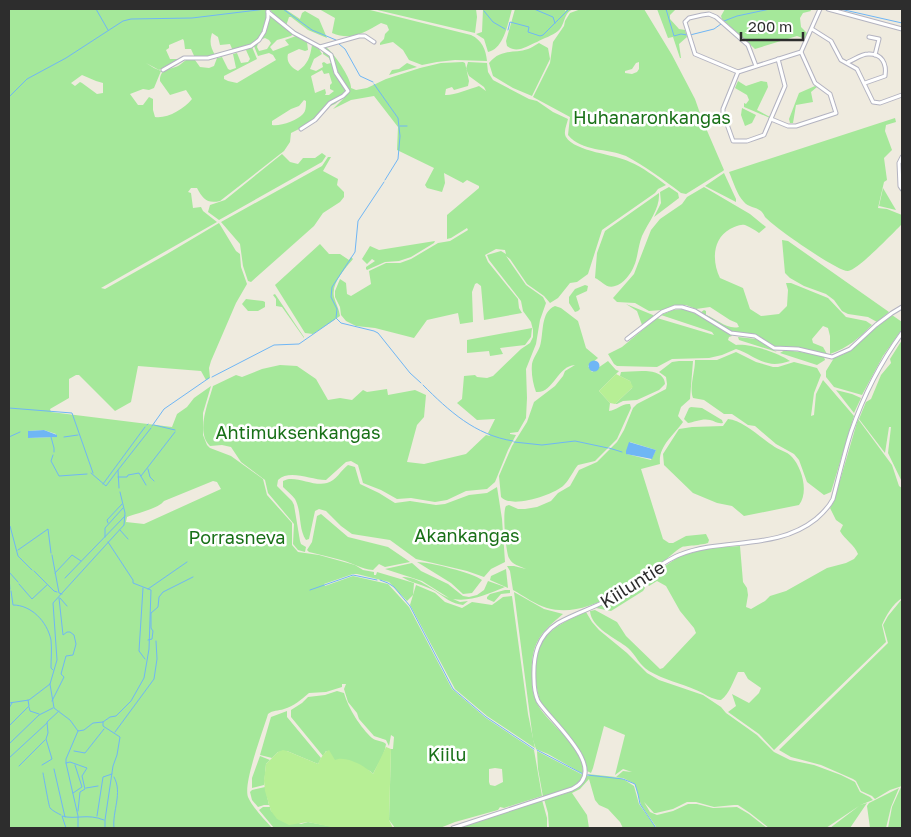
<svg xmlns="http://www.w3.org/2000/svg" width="911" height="837" viewBox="0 0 911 837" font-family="'Golos Text',sans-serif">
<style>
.green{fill:#a5e89a;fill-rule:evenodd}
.pitch{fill:#b7ef95}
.water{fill:#6fb6f5}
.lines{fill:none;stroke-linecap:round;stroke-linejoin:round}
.stream{stroke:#6fb6f5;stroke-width:1}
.minor-casing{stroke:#b3b3c1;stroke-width:5}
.minor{stroke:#fff;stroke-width:3}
.labels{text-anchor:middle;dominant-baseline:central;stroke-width:5;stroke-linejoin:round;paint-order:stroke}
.park-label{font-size:18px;fill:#187017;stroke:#fff}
.street-label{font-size:18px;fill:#2d2d2d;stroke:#fff}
</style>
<rect width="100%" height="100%" fill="#efebdf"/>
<g class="green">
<path d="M 9,9 L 267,9 C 268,36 256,44 233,51 L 230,44 L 220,45 L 218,37 L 212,33 C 209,43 211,48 215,55 L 195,58 L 191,49 L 185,49 L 184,41 L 183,39 L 169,45 L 169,48 L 166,50 L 170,59 L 179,59 L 159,70 L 146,63 L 154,68 L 161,71 L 154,88 L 149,90 L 143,89 L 130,94 L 138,105 L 143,105 L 149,97 L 153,99 L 153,110 L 155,117 C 167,119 184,109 192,99 L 186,90 L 170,95 L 160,81 C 160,68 169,70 178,66 C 182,64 184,60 189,59 L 195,60 L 200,67 L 209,68 L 214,66 L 217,58 L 222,57 L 228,69 L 230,70 L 236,68 L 233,54 L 237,53 L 241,63 L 248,62 L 250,59 L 246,50 L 252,47 L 257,59 L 224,76 L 224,79 L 228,81 L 237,83 L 276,60 L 273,55 L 269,53 L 258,56 L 254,46 L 258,43 L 257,47 L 259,51 L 267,49 L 271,43 L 269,40 L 265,38 L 260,40 L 267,29 L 269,15 L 293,34 L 291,36 L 277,40 L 270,47 L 273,51 L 289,45 L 285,40 L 296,36 L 307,42 L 308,50 L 305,51 L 299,49 L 288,54 C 286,62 291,67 298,71 C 308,64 310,57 312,45 L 319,49 L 322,54 L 314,59 L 310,69 L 316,71 L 323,67 L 322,63 L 324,62 L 327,64 L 331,63 L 329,58 L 323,54 L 324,47 L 326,47 C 333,52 352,79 351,88 L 356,90 L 367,88 L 386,79 L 420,68 L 441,63 L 463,62 L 465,63 L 469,81 L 468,86 L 454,90 L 452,87 L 446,89 L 445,95 C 452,96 470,89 479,86 L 486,91 L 484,87 L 469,76 L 466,69 L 468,62 L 487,63 L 488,72 L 493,80 L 529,99 L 537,101 L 553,112 L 568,119 C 567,124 563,132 566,137 C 575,152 615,154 630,162 C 642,167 656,177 666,185 L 658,189 L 655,193 L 602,230 L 588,274 L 577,282 L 570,283 L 558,298 L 550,303 L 544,296 L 527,284 L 510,259 L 506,256 L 526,285 L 543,297 L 546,303 L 540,320 L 536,344 L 526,369 L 527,398 L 526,418 L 518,432 L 510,433 L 510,434 L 516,435 L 508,450 L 495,482 L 487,489 L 466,491 L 447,500 L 435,502 L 411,498 L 397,499 L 381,490 L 363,483 L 358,465 L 351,461 L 346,462 L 326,480 C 310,480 290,469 278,480 L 277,486 L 292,501 L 294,505 L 300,541 L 301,544 L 306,547 L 305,552 L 298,550 L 293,544 L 294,524 L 268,493 L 265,480 L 241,462 L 231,447 L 222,445 L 210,446 C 195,432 209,401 213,386 L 236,375 L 242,377 L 262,369 L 280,365 L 297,366 L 316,379 L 328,400 L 340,398 L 352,400 L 363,390 L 367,392 L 387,389 L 388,395 L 415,390 L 426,395 L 424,417 L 417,425 L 407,462 L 424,464 L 466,454 L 486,435 L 490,436 L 488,433 L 495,419 L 477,420 L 457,403 L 462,399 L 464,376 L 475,375 L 477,377 L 487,378 L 493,376 L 521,349 L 530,343 L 533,337 L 533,330 L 531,322 L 523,311 L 521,301 L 489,260 L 487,255 L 501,251 L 506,254 L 505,250 L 496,249 L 485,255 L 488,262 L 518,299 L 519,308 L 522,313 L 484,320 L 481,286 L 477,283 L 475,284 L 472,292 L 473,322 L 460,324 L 458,313 L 427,320 L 414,338 L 375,328 L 356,326 L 346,321 L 341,315 L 340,307 L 335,297 L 335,291 L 340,279 L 346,283 L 347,294 L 351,296 L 371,284 L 369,271 L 386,263 L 400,263 L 411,259 L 438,243 L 450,241 L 468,230 L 467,228 L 451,238 L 447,239 L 447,215 L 479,188 L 479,186 L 467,180 L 463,183 L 444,173 L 445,183 L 442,192 L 427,188 L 425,185 L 434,168 L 397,150 L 398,127 L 374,96 L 351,100 L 333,109 L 344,98 L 343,97 L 335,104 L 323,109 L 309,124 L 291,133 L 290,142 L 284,151 L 220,201 C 207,204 203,199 197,188 L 191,188 L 188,192 L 191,193 L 193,208 L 201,207 L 203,211 L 217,222 L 101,288 L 105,289 L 167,254 L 219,223 L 236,251 L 240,254 L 241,267 L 247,284 L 236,303 L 211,361 L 209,368 L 210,378 L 206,380 L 201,371 L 138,366 L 131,402 L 115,411 L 79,375 L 76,375 L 69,379 L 69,398 L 50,409 L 51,412 L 172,427 L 177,414 L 187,407 L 194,398 L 211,386 L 203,413 L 203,435 L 207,445 L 210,448 L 231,456 L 263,479 L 267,495 L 292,523 L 292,545 L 298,552 L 319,555 L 355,565 L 363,570 L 374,572 L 374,575 L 376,575 L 377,572 L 414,583 L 413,595 L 407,601 L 389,582 L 357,574 L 353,574 L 324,584 L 325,586 L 353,576 L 388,584 L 409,607 L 452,689 L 486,718 L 534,750 L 542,796 L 504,808 L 500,807 L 498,810 L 455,822 L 440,828 L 395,828 L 389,820 L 391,749 L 393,749 L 394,737 L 391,735 L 389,746 L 386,740 L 374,736 L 359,719 L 357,713 L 348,702 L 344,689 L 346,684 L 342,684 L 342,687 L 326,692 L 309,693 C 301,700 294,706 284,709 C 278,711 273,710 268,714 C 263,731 243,783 248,797 C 253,808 264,819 272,828 L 9,828 ZM 322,70 L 324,74 L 329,73 L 332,83 L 330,85 L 330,89 L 334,91 L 329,95 L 325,95 L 326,93 L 325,89 L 315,93 L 311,76 ZM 82,75 L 96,81 L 103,83 L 103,93 L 97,94 L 82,83 L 80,82 L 75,86 L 71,83 ZM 304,100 L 306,101 C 306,106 306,111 303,114 C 298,120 279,127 272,125 L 272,121 L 291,109 L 299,106 ZM 44,430 L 56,434 L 55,437 L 28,438 L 28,431 ZM 213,481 L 217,482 L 221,489 L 144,524 L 126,522 L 127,517 C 137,513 158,509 164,501 ZM 495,768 L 502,769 L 503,782 L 495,786 L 490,785 L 489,782 L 489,769 Z"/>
<path d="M 270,9 L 285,9 L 300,19 L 302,13 L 305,11 L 319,19 L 327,38 L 308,30 L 291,17 L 289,17 L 286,26 L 272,13 Z"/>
<path d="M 319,9 L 366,9 L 471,35 C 482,40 486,50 487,61 L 455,60 L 437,62 L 422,65 L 409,60 L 403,50 L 393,42 L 380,45 L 380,43 L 384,39 L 385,34 L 389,30 L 387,25 L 381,23 C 364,33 351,41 332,33 L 335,18 Z"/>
<path d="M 373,9 L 476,9 L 477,17 L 475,33 Z"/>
<path d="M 483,9 L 512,9 C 508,23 504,49 488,52 L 484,39 L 476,34 L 482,32 Z"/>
<path d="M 515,9 L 565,9 L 565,11 L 568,9 L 574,9 C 563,12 566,24 558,31 C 552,36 544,38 537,42 C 527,46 517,54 507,46 L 506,41 Z"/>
<path d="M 581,9 L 644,9 L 672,55 L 695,99 L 702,119 L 724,170 L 723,171 L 686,194 L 681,193 C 664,180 645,166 626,156 C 607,148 582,152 568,135 L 570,117 L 533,97 L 550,63 L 553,42 L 564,26 L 565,21 L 570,13 ZM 636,63 L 639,62 L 639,69 L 637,72 L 632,74 L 625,73 L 625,71 L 632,69 Z"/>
<path d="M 657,9 L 676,9 L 670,15 L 670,19 L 679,29 L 685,30 L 687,37 L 679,44 L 681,58 L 680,58 L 673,37 L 668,38 Z"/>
<path d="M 725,9 L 810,9 L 811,11 L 803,13 L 800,18 L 801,27 L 808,34 L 805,39 L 797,36 L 755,49 L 722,19 L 721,16 Z"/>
<path d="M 539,43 L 548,48 L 550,59 L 532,96 L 513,88 L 493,76 L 489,63 C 501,48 513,54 528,49 C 531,48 535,45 539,43 Z"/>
<path d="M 407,63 L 417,67 L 389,75 L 392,70 L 399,69 Z"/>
<path d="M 738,81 L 746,86 L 761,81 L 767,82 L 768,87 L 757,110 L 770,117 L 770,118 L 744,107 L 744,103 L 746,104 L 749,100 L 747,95 L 735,88 Z"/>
<path d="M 815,86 L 817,87 L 811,92 L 813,102 L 796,105 L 793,123 L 790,123 L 789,119 L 799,93 Z"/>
<path d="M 742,108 L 756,115 L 752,123 L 745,126 L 741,115 Z"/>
<path d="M 895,118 L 896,122 L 886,125 L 885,131 L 892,150 L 884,158 L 887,180 L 884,182 L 878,208 L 887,209 L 902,215 L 902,224 C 893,233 858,270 848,271 C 838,272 774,227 765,217 C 764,215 763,213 761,211 C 756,207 748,207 744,202 C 737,195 733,181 729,172 Z"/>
<path d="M 322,153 L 326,156 L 322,162 L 219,220 L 208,212 L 210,205 L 225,200 L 282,154 L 290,162 L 298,164 L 303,158 L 315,158 Z"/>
<path d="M 328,157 L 331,157 L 323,171 L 338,179 L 337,185 L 344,192 L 344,197 L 340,202 L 323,213 L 314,226 L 251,282 L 248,281 L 243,266 L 240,244 L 221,222 L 322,166 Z"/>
<path d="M 724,173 L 736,199 L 736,202 L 705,186 Z"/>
<path d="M 669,187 L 678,193 L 679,198 L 654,217 L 661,203 L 660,192 Z"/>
<path d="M 704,187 L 750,214 L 766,227 L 759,233 C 755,230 750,227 745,225 C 739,224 735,227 730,229 C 712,239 712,262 720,278 L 743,288 L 750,309 L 761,316 L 779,314 L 787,306 L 788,290 L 786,283 L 791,283 L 828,298 L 846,317 L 866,321 L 872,325 C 859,338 848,348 830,354 L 830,336 L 828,328 L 823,326 L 812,339 L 813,343 L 823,347 L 827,354 L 797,347 L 774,346 L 757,335 L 735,333 L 700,313 L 704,310 L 706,311 L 706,315 C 717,319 727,330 739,327 L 737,323 L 730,320 L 710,307 L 696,309 L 686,305 L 673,306 L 662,310 L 649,311 L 635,303 L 617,302 L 613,298 L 634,274 L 651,230 L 660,219 L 682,204 L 687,197 Z"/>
<path d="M 883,188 L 896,210 L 879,206 Z"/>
<path d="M 659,193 C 660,209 649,221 642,236 C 638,246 638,257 634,266 C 631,274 623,284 615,286 C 606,289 602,281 595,278 L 597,253 L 605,231 Z"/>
<path d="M 782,240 L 788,241 L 889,312 L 877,322 L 868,317 L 848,314 L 842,311 L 834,300 L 826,294 L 804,286 L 790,278 L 785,273 Z"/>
<path d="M 435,241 L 434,243 L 411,257 L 399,261 L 385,262 L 367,270 L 366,269 L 366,267 L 375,261 L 372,259 L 367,264 L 362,259 L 370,246 L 379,250 Z"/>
<path d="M 320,244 L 329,254 L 340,254 L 349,260 L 351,257 L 353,259 C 345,269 331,283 334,297 C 336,304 339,309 340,316 L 313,334 L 305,333 L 275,285 Z"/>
<path d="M 585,285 L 588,286 L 587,291 L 576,296 L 580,309 L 578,311 L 575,312 L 569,303 L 569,297 L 575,289 Z"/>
<path d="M 275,294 L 304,337 L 304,338 L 282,307 L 276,306 L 276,299 L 273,295 Z"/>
<path d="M 246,299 L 263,301 L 265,302 L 265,307 L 258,311 L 248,311 L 242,304 Z"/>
<path d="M 626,304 L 653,315 L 654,317 L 642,325 L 637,311 Z"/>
<path d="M 555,306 L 561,308 L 578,321 L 586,348 L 598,358 L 588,366 L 592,372 L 608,361 L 616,370 L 619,371 L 599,391 L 610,403 L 609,411 C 617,410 622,403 630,404 L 631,408 L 617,439 L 595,461 L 578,465 C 573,471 570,479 564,485 C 554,495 511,509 501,497 L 499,476 L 512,446 L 527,422 L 534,402 L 555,386 L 563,376 L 565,371 L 575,365 C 557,366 553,394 536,392 C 533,384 531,373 532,364 C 533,358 538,352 540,346 C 544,334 540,312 555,306 Z"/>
<path d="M 683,309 L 694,313 L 731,334 L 732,336 L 729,337 L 728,340 L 736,345 C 749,343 779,353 790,361 C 764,370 757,356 736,349 L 722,355 L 709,358 L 672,359 L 657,367 L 617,366 L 614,364 L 608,354 L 622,347 L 657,318 L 714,335 L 712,332 L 661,315 L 673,310 Z"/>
<path d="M 892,315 L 902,322 L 902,329 L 883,356 L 862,395 L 834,387 L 826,377 L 826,371 L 834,358 L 844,354 L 856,346 L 873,330 Z"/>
<path d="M 532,328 L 531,337 L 525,345 L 500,348 L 503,354 L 490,356 L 489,351 L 467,353 L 467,340 Z"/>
<path d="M 738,337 L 756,339 L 777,352 L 739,340 Z"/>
<path d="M 902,340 L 902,482 L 888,453 L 891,427 L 889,427 L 885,453 L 859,419 L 866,402 L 871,399 L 881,375 L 891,363 L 890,359 Z"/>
<path d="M 785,350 L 816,354 L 824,357 L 825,360 L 817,365 L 780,353 Z"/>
<path d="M 736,352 L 756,362 L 773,367 L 778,367 L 794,362 L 817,368 L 821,375 L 814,393 L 811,416 L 814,415 L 816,394 L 823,380 L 854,416 L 831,492 L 824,495 L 807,482 L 799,460 L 794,454 L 776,444 L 755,426 L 748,425 L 732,414 L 724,414 L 704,400 L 693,398 C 689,387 695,373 695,360 L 717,360 Z"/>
<path d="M 679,361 L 693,361 L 690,399 L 681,407 L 678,416 L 683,422 C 674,435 658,446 660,464 L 641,469 L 663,539 L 669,543 L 673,543 L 686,536 L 706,534 L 709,540 L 708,543 C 703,545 684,546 682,547 C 676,550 665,561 658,566 C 628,587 586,619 547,608 C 536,605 524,596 513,590 L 510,571 L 507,566 L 514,566 L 526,569 C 520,566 512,565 509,558 C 506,552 502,512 506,506 L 509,505 L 518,509 L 525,509 L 537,507 L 551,501 L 558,493 L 570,486 L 579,470 L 597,462 L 617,442 L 624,430 L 633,408 L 637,404 L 666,389 L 667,384 L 666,377 L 659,372 L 672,362 ZM 630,442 L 656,450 L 651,460 L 627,454 Z"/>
<path d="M 621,372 C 634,372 664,366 665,384 L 659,390 L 637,400 L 623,401 L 617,404 L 615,404 L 632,388 L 630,381 L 620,376 Z"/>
<path d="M 836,390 L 852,394 L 861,398 L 854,413 Z"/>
<path d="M 691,407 L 702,408 L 722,420 L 723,423 C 717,424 715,421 710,420 C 703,418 694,422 688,423 L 684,419 L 689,408 Z"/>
<path d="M 728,419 C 742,420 760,437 772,445 C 778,450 787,451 792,457 C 802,468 809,492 799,505 L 744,516 L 732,506 L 717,503 L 693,493 L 664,465 L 663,454 L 679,429 L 692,427 L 723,426 Z"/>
<path d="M 858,419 L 892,465 L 899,486 L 902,488 L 902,598 C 893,604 886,615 882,625 L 886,642 L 774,750 L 759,734 L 728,712 L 736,706 L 732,694 L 749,703 L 759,693 L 761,688 L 748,679 L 744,672 L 738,672 C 733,681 730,693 721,700 C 712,700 704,693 696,690 C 680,683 664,680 649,671 C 639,665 636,655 628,648 C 616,638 591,628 590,611 L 595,610 L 617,622 L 626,636 L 660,669 L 663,668 L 696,633 L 694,628 L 680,611 L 666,586 L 657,581 L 649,586 L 646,582 L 647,578 L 680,556 L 709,548 L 740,546 L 743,582 L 747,588 L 748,595 L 746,607 L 751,609 L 765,601 L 770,596 L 786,591 L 827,568 L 846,563 L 854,559 L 858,554 C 854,544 845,540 840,531 L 843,525 L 836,520 L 830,508 L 834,501 Z"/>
<path d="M 348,465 L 355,467 L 360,484 L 379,493 L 395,503 L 410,501 L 436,505 L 445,504 L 469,495 L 487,493 L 497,487 L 502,519 L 505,562 L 491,569 L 484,577 L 467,571 L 416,559 L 390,540 L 352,534 L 341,526 L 326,511 L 319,509 L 315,511 L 309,539 L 306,540 C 298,528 302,512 295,499 C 292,495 287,491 283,487 L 283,481 C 294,474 313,487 327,483 C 336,481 341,470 348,465 Z"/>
<path d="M 321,514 L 348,537 L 388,547 L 410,562 L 385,567 L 379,564 L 373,570 C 361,569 353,563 341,560 C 331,557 320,555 309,552 L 307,550 L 312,542 L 317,516 Z"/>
<path d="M 417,562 C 429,562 474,573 482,580 L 472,593 L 463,594 L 451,583 Z"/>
<path d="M 412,563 L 421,571 L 448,584 L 463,596 L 469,597 L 477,595 L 484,590 L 488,581 L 505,587 C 488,594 471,602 453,599 L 460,602 L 468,601 L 463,605 C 452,604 444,597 435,591 C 425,585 411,583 402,577 C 419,576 434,592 449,598 L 422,581 L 385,569 Z"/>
<path d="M 506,569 L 508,588 L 490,580 L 491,576 Z"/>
<path d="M 639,583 L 642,583 L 645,588 L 643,591 L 611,611 L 596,608 Z"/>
<path d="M 416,585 L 435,593 L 445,602 L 462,608 L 472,602 L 492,605 L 503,597 L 512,596 L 528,714 L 535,748 L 487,716 L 455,689 L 410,605 Z"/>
<path d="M 505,590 L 510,590 L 510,593 L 501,594 L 494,602 L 487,599 L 487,597 L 490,594 Z"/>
<path d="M 514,592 L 544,609 L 563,614 C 541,632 531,643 532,673 C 532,680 532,689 534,696 C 542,724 584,740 583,774 L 548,754 L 536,749 L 533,740 Z"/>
<path d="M 902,599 L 902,786 L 890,790 L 875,799 L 872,796 L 861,791 L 856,781 L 853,779 L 821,765 L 791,757 L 779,750 L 888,643 L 883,625 L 888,616 Z"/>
<path d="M 586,612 L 592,622 L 599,630 L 627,653 L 647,673 L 659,680 L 703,695 L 721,707 L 726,713 L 757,735 L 774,752 L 790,760 L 814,765 L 841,775 L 855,782 L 860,792 L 870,797 L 873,800 L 860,805 L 867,803 L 850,828 L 830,828 L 859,806 L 826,828 L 769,828 L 750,813 L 738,805 L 734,805 L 714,807 L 696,802 L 687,802 L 673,809 L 656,813 L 654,813 L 644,802 L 650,812 L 657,815 L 673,811 L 688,804 L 697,804 L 713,808 L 737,807 L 749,814 L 767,828 L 657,828 L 641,805 L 635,784 L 623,778 L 610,777 L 623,779 L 634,786 L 639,804 L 656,828 L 623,828 L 620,822 L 608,809 L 599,805 L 595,800 L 589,779 L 580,789 L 572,793 L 587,815 L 589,828 L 549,828 L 548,813 L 544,799 C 559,795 580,793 586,776 L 590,776 L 587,774 L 616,777 L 623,771 L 632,772 L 623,769 L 615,775 L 625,735 L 604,726 L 593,768 L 591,773 L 587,771 C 581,743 558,724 541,703 C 537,693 536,683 535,672 C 534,636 556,625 586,612 Z"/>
<path d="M 337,691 L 344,693 C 348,708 361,728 372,738 C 377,742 382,740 386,744 C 385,755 377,765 373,774 L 370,771 L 334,760 L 326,751 L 323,756 L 291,717 L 291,710 L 302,703 L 308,697 L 325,695 Z"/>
<path d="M 287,711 L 287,717 L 321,758 L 318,764 L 287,751 L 278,752 L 272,758 L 260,755 L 271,717 Z"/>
<path d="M 537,751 L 583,775 C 577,790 557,792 543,797 L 538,769 Z"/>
<path d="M 260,756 L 270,760 L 266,764 L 264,785 L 252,788 L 252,778 Z"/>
<path d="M 265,787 L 269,805 L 264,805 L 258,807 L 252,800 L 250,792 L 252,790 Z"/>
<path d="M 901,787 L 902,787 L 902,828 L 888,828 L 892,807 Z"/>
<path d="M 899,788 L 891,807 L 886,828 L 870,828 L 867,806 L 869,803 Z"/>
<path d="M 542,800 L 547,818 L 547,828 L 456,828 Z"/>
<path d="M 263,807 L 270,807 L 271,811 L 301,824 L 308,822 L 340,828 L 274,828 L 259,810 Z"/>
</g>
<g class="pitch">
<path d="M 616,374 L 630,381 L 633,387 L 615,404 L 610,403 L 599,391 Z"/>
<path d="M 386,747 L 391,749 L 389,820 L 393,828 L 336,828 L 308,822 L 289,825 L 277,819 L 271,811 L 265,791 L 264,781 L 266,764 L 278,752 L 283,750 L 287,751 L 318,764 C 320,759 324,752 329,750 L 335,760 C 346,755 365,766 373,774 Z"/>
</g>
<g class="water">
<circle cx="594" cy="366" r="5.5"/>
<path d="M 44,430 L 57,435 L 57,437 L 28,438 L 28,431 Z"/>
<path d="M 629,442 L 656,450 L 652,459 L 626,454 L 626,451 Z"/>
</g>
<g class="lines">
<g class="stream">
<path d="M 96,9 L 108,30"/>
<path d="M 283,9 L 312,30 L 336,40"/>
<path d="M 534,9 L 553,17 L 555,23"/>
<path d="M 666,9 L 674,36 L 681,34 L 687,35"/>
<path d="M 809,9 L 812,9"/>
<path d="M 840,9 L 902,23"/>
<path d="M 484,11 L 493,22 L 505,29"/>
<path d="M 724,21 L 737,16 L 770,9"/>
<path d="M 508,30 L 510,22 L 529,27 L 528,32 L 540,36 L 543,35 L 569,9"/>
<path d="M 690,35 L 714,29 L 721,24"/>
<path d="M 339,44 L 345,49 L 360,76 L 373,82"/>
<path d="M 374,84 L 398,118 L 400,136 L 398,159 L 385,180"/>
<path d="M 9,97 L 27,79 L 66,58 L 123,21 L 131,19 L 192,18 L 266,9"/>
<path d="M 400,126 L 407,126"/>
<path d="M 384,182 L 358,221 L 355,252 L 332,287 L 331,297 L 337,309 L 336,318 L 341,323 L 374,331 L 378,333 L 410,373 L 421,383"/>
<path d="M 212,377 L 274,345 L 299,344 L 335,319"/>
<path d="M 423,385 C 449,411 475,435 513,441"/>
<path d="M 9,408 L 72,413 L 93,473"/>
<path d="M 147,425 L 148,424"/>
<path d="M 154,425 L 175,430"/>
<path d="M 152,426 L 164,409 L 209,378"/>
<path d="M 9,437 L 20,432"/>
<path d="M 51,437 L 54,448 L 54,452"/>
<path d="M 64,437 L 78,435"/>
<path d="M 514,442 L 542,445 L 575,441 L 608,448"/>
<path d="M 609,448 L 622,452"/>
<path d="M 53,455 L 51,461 L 59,476 L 87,474"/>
<path d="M 148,469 L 150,477 L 154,481"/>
<path d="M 91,473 L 106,486 L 118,470"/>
<path d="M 141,476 L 175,432"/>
<path d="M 118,477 L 127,477 L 128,475 L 139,473 L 146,485"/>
<path d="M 103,484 L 145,427"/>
<path d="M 119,488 L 118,470 L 151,428"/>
<path d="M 108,523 L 107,520 L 122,504"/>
<path d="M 9,526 L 10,526 L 18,556 L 32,570"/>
<path d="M 120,530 L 128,539"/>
<path d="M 105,537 L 105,528 L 123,508"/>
<path d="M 18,550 L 48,529 L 51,553"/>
<path d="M 52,555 L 59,593 L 62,594"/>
<path d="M 34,571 L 54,591 L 57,592"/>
<path d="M 9,572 L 18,582"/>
<path d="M 55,573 L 72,555 L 81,561"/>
<path d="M 9,578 L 10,589"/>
<path d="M 65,578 L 125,516"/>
<path d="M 380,580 L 388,583 L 394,587 L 410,606 L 453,689 L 486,717 L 534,749"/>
<path d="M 19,584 L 32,599 L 47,585"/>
<path d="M 143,588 L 139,651 L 145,659"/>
<path d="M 148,589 L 187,562"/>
<path d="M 310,590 L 353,575 L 377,580"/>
<path d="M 11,591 L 13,605 C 31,605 47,621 51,640 C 52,649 51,659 51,668 L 53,670"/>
<path d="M 60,598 L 67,606"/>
<path d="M 148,640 L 152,639 L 153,631 L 151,628 L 151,613 L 158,607 L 159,597 L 163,592 L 193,577"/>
<path d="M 50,684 L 54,708 L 70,720 L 78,731 L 84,730 L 93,723 L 103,722 L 110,717 L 116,716 L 131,701 L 144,678 L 149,649 L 151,590 L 133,583 L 133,580 L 108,542"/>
<path d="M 52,701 L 64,677 L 61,674 L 66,656 L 73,655 L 76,644 L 74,635 L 70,632 L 67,632 L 63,635 L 59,598"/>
<path d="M 9,703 L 29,700 L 50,684 L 57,660 L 53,603 L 124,525 L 125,513 L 120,492"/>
<path d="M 29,707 L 30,711 L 39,714"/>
<path d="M 9,708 L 12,703"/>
<path d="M 103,722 L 103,726 L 120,737 L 117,755 L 113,766 L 105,820 L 105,828"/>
<path d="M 9,726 L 29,706 L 28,700"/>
<path d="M 115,732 L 154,679 L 157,659 L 156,641"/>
<path d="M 9,744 L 39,715 L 53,708"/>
<path d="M 537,750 L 583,774"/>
<path d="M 74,751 L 85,753 L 104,729"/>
<path d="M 9,758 L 47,723"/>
<path d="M 66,763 L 70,762 L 87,768 L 82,776 L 85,789 L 80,792 L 78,811"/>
<path d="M 42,765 L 52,759 L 46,739 L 48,733 L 47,722 L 59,711"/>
<path d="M 19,766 L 45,740"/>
<path d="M 54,769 L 65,817"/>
<path d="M 43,773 C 44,778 49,807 50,808 C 53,811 57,813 61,815"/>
<path d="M 587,775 L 623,779 L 635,784 L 638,794 L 640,804 L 656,828"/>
<path d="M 114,777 C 123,793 112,811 114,828"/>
<path d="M 86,788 L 98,786"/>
<path d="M 73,793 L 82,787 L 75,765"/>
<path d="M 97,816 L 103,777 L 112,774"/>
<path d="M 66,828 L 62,816 C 76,820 87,813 104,820"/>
<path d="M 78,828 L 78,816 L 66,763 L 66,759 L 78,731"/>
</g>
<defs>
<g id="minor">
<path d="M 828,9 L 902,29"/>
<path d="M 268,12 L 294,33 L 320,47 L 359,36 L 365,36 L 374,42"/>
<path d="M 812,29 L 831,41 L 841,60 L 857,69 L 873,102 L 880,103 L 902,95"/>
<path d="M 869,37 L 879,39 L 875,55"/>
<path d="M 848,62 C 854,60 861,54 868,54 C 882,53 887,64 885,76 L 865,83"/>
<path d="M 756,66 L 748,45 L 716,17 L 709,14 L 702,15 L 689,18 L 685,22 L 695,54 L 738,72 L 801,52 L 820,9"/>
<path d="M 163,70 L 184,58 L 208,58 L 251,46 L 259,40 L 264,32 L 268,18 L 268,9"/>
<path d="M 738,72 L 723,109 L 723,113 L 733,141 L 747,141 L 764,135 L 785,86 L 778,59"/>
<path d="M 771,119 L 788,126 L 796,126 L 836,113 L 830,94 L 815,83 L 801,52"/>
<path d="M 301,129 L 315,120 L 330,103 L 343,96 L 348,91 L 336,73 L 331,55 L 320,47"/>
<path d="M 902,157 L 899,163 L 900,186 L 902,189"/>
<path d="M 627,339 L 662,312 L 675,307 L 682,307 L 695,311 L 731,333 L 755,336 L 774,348 L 798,349 L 832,357 L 850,349 L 876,325 L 892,313 L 902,307"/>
<path d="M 453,828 L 572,789 C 612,770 549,720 538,701 C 535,694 534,686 534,679 C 533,656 537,636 558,623 C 577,612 600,606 619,594 C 638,583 661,562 679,555 C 724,537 776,551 816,519 C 823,513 829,507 833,499 C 839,476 844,454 851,432 C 863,397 880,363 902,333"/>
</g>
</defs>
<use href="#minor" class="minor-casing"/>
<use href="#minor" class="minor"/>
</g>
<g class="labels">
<g class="park-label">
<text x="652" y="117">Huhanaronkangas</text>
<text x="298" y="432">Ahtimuksenkangas</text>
<text x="467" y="535">Akankangas</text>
<text x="237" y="537">Porrasneva</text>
<text x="447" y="754">Kiilu</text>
</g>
<g class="street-label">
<text transform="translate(632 584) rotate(-32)">Kiiluntie</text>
</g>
</g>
<rect width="911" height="837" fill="none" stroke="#2d2d2d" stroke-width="20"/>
<path d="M741 32v8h62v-8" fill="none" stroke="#2d2d2d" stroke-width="2.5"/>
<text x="748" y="32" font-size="15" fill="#2d2d2d" stroke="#ffffff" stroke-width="4" paint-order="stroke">200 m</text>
</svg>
